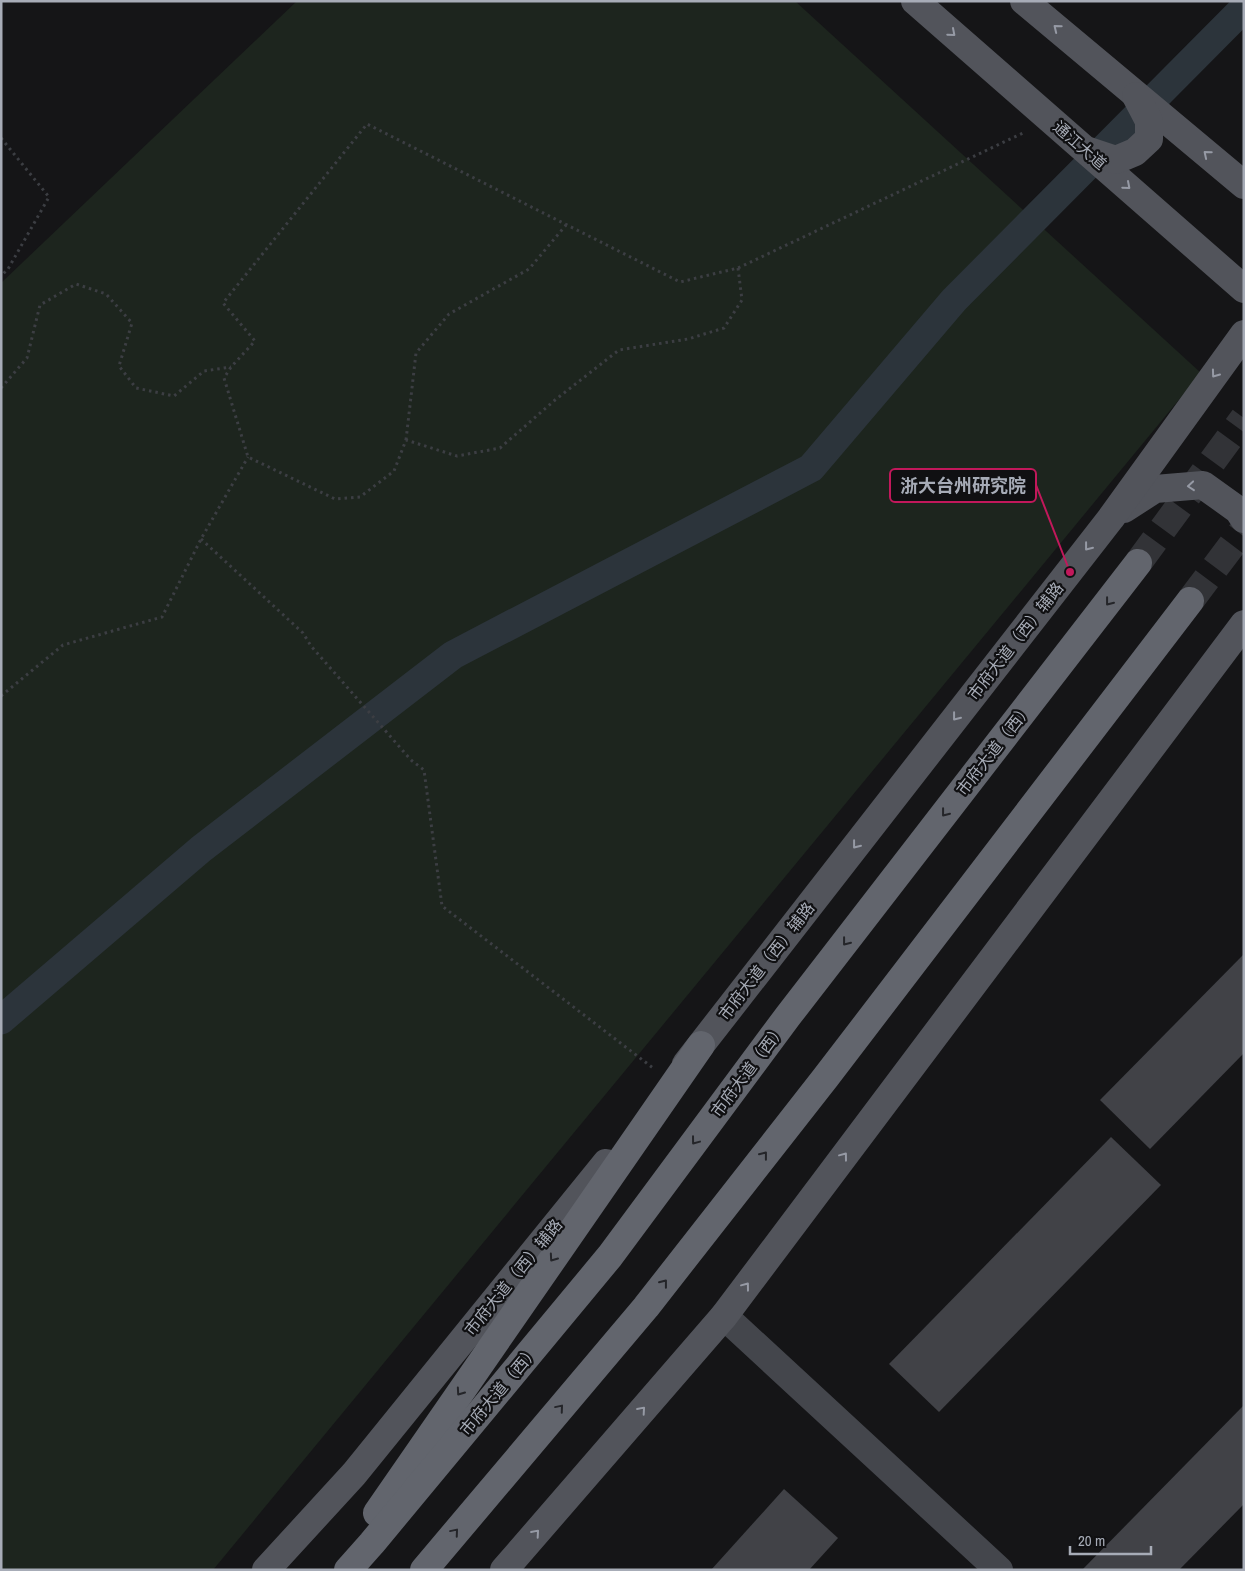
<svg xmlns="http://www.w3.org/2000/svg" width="1245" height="1571" viewBox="0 0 1245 1571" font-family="'Archivo Narrow','Noto Sans SC',sans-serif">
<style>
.green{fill:#1d251e}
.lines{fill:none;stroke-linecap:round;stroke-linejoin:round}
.canal{stroke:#2c343b;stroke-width:29}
.building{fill:#414247}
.highway-tunnel{stroke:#323337;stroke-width:28;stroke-dasharray:28 14;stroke-linecap:butt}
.path{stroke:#3c3e43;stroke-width:3;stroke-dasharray:2.5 4;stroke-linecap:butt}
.secondary{stroke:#44464c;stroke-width:28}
.primary{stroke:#52545b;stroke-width:28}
.highway{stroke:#62656d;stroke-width:28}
.oneway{stroke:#969aa5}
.oneway2{stroke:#242529}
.labels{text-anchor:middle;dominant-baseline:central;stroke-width:4.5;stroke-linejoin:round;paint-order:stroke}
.street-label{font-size:16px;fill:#a7acb7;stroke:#101012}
.leader{fill:none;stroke:#c2185b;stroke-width:2}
.callout-dot{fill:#c2185b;stroke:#101012;stroke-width:2}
.callout{fill:#101012;stroke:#c2185b;stroke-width:2}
.callout-label{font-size:18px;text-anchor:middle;font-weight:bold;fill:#a7acb7}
</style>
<rect width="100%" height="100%" fill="#151517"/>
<path class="green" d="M 297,1 L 795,1 L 1201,373 L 213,1570 L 1,1570 L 1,283 Z"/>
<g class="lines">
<path class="canal" d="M 1,1020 L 201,849 L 453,655 L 811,468 L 954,300 L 1244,8"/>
</g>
<g class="building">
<path d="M 1244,954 L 1244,1053 L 1150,1149 L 1100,1100 Z"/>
<path d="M 1111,1137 L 1161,1185 L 939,1412 L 889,1364 Z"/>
<path d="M 1244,1405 L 1244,1504 L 1179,1570 L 1082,1570 Z"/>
<path d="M 784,1489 L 838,1538 L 809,1570 L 711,1570 Z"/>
</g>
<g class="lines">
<g class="highway-tunnel">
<path d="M 1138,563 L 1244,418"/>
<path d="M 1190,601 L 1244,529"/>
</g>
<g class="path">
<path d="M 1,138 L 49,197 L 8,269 L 1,276"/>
<path d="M 738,268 L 742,300 L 724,328 L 688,339 L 619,350 L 555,400 L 500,448 L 457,456 L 406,440 L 394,471 L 360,497 L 335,499 L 248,457 L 224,378 L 231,367 L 255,341 L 223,303 L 367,124 L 680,282 L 738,268 L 1023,133"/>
<path d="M 1,388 L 27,358 L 40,305 L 76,284 L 106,294 L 132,323 L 119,366 L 136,388 L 174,396 L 204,371 L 231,367"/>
<path d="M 406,440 L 416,353 L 449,314 L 529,269 L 566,225"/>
<path d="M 201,539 L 303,633 L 311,646 L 411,760 L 424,770 L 442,906 L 653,1068"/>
<path d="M 1,696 L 63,645 L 162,617 L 201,539 L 248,457"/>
</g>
<path class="secondary" d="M 724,1316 L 999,1570"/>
<g class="primary">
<path d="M 915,1 L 1244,289"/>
<path d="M 1024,1 L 1244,185"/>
<path d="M 1089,151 L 1116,160 L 1135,152 L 1149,139 L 1149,121 L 1136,96"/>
<path d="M 1124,509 L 1155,489 L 1203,485 L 1238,510 L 1244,519"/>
<path d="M 686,1064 L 1111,518 L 1244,334"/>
<path d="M 266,1570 L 354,1474 L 606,1163"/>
<path d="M 504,1570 L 724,1316 L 1244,624"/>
</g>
<g class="highway">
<path d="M 377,1513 L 701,1045"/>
<path d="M 348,1570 L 372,1543 L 610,1256 L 788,1016 L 1138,563"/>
<path d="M 424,1570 L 646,1307 L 826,1077 L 1190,601"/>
</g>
</g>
<defs><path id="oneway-chevron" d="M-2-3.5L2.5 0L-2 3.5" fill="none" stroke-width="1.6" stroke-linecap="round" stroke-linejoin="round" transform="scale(1.25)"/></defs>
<g class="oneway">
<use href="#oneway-chevron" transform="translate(1057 28) rotate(-141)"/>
<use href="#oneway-chevron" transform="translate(952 33) rotate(41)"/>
<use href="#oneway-chevron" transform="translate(1207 154) rotate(-140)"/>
<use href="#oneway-chevron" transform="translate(1127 186) rotate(41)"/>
<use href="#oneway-chevron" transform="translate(1215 374) rotate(126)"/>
<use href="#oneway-chevron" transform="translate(1191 486) rotate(175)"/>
<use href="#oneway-chevron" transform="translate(1088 547) rotate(128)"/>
<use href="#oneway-chevron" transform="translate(956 717) rotate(128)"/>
<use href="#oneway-chevron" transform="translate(856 845) rotate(128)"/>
<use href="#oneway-chevron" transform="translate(844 1156) rotate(-53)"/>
<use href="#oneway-chevron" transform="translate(746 1286) rotate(-53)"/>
<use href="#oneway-chevron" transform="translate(642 1410) rotate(-49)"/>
<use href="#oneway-chevron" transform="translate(536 1533) rotate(-49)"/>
</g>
<g class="oneway2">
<use href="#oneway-chevron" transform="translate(1109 602) rotate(128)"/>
<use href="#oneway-chevron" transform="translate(945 813) rotate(128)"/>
<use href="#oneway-chevron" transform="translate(846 942) rotate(128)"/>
<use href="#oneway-chevron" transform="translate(695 1141) rotate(127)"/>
<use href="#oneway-chevron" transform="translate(764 1155) rotate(-52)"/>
<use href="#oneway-chevron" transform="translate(553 1258) rotate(125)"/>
<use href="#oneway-chevron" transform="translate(664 1283) rotate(-52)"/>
<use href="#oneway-chevron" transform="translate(460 1392) rotate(125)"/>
<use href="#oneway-chevron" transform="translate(560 1408) rotate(-50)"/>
<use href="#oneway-chevron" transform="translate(455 1532) rotate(-50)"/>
</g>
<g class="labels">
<g class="street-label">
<text transform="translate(1080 145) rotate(41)">通江大道</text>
<text transform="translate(1015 641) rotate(-52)">市府大道（西）辅路</text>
<text transform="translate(994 749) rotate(-52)">市府大道（西）</text>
<text transform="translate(766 961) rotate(-52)">市府大道（西）辅路</text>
<text transform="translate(748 1070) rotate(-53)">市府大道（西）</text>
<text transform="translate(513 1277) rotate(-51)">市府大道（西）辅路</text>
<text transform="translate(499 1390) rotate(-50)">市府大道（西）</text>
</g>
</g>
<path class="leader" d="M1070 572L1036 485"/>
<circle class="callout-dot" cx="1070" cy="572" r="5"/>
<rect class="callout" x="890" y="469" width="146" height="33" rx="5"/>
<g class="callout-label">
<text x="963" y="492">浙大台州研究院</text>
</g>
<rect width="1245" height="1571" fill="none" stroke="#a7acb7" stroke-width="5"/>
<path d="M1070 1546v8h81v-8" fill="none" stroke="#a7acb7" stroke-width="2.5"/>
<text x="1078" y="1546" font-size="15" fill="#a7acb7" stroke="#101012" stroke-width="4" paint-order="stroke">20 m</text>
</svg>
